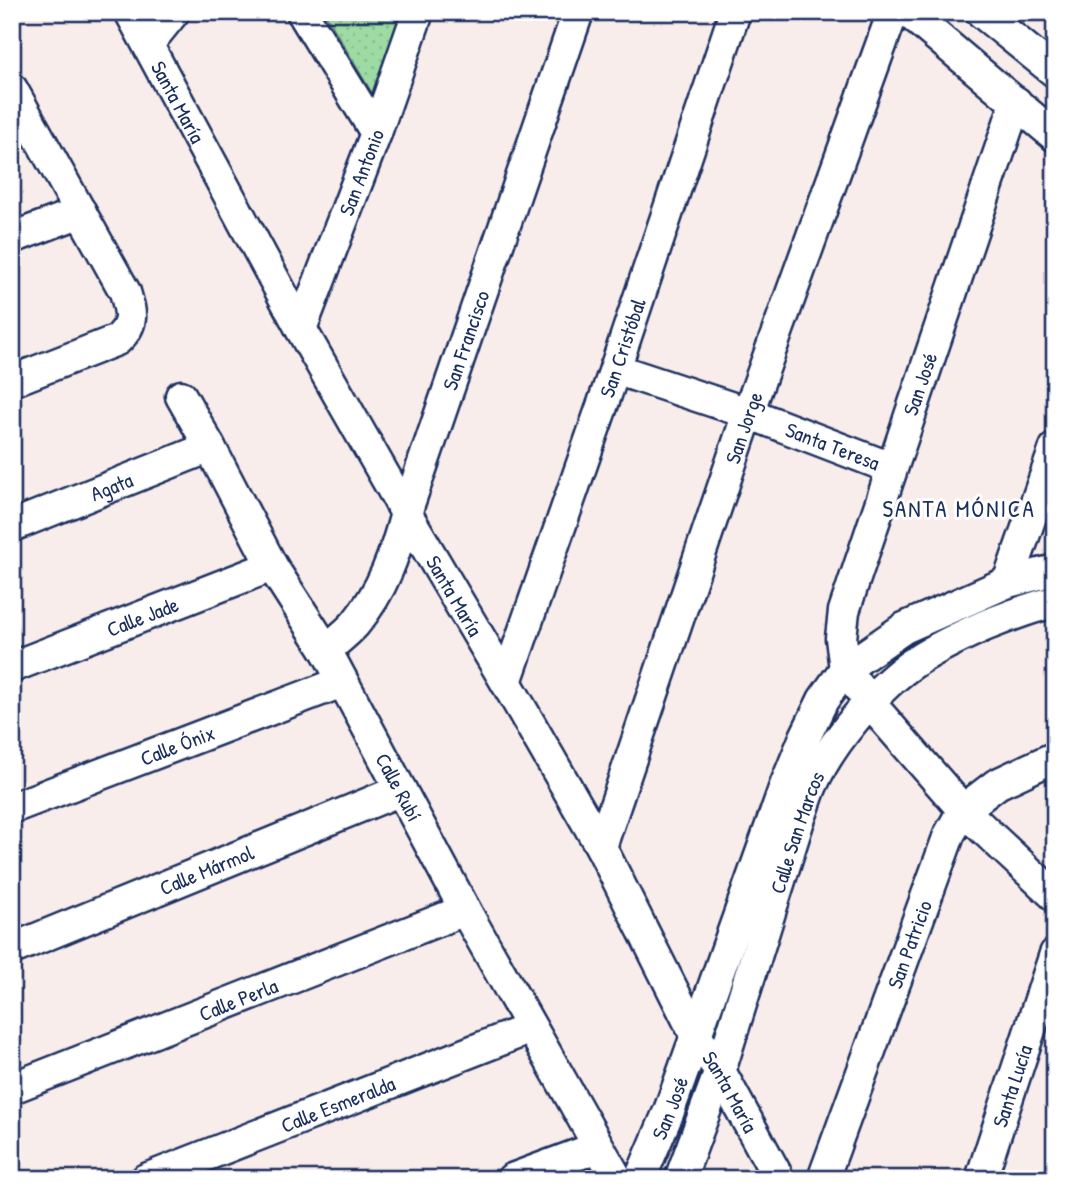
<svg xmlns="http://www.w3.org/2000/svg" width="1067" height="1191" viewBox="0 0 1067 1191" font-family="'Patrick Hand',sans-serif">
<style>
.park{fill:url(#park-dots);stroke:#5c8580;stroke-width:2}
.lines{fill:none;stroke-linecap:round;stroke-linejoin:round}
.minor-casing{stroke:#1b2f5e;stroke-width:35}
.minor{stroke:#fff;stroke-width:30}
.labels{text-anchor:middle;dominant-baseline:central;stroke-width:6;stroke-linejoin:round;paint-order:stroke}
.street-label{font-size:21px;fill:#1b2f5e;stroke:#fff}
.neighbourhood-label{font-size:23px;letter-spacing:2px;fill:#1b2f5e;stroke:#fff}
</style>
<defs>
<pattern id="park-dots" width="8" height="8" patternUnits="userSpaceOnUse" patternTransform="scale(1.75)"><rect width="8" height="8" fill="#9edba3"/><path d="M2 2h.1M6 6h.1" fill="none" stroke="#88bc8f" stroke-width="1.8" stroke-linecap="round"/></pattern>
</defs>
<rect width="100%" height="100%" fill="#f9edeb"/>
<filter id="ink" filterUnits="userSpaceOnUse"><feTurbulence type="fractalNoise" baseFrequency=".0143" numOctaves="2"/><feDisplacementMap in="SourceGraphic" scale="14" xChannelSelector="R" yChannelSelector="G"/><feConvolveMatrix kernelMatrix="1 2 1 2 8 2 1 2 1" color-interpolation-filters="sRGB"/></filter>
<g filter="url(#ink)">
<path class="park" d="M 324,12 L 403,12 L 374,97 Z"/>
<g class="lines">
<defs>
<g id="minor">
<path id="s1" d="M 130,12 L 301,329 L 406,513 L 506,682 L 601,847 L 696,1036 L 720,1071 L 779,1179"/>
<path d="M 302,12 L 376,133"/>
<path d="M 908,12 L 1055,136"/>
<path d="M 981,12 L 1055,72"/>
<path d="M 148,44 L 174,12"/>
<path d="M 12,89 L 125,292 C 131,313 135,324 117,340 L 12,381"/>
<path d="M 1016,102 L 844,611 L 841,638 L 845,669 L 869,702 L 963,810 L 1055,896"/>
<path d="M 12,238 L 81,212"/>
<path id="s2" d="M 301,329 L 376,133 L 418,12"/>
<path id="s3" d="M 615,369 L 748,413 L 891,468"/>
<path id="s4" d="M 181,396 L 210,447 L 272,566 L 326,650 L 465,910 L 617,1179"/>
<path id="s5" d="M 12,526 L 210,447"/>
<path d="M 1008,582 L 1055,448"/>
<path id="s6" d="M 326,650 C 335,642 346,634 355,624 C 383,590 395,555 406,513 L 578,12"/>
<path id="s7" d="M 12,667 L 272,566"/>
<path id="s8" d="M 506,682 L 615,369 L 735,12"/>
<path id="s9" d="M 12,808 L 342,682"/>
<path id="s10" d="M 601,847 L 748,413 L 893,12"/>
<path id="s11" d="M 12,949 L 401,790"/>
<path id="s12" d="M 12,1088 L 465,910"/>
<path id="s13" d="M 146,1179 L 531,1028"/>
<path d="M 512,1179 L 598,1147"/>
<path id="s14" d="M 640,1179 L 669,1111 L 785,786 L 805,737 L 823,700 L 845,669 L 904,628 L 1008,582 L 1055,570"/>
<path id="s15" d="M 680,1179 L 720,1071 L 799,820 C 804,809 807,796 812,785 C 829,746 874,691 909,666 C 931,650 959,637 984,626 C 1007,617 1030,607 1055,602"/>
<path id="s16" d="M 823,1179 L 949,835 L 963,810 L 997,784 L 1055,757"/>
<path id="s17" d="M 981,1179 L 1055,954"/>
</g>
</defs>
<use href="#minor" class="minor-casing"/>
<use href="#minor" class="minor"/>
</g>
</g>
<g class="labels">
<g class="street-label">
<text stroke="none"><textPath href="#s1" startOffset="102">Santa María</textPath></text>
<text stroke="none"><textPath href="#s2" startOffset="168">San Antonio</textPath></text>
<text stroke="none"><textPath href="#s6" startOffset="345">San Francisco</textPath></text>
<text stroke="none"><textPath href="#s8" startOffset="354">San Cristóbal</textPath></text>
<text transform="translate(920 384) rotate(-71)">San José</text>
<text stroke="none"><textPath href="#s10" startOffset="443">San Jorge</textPath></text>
<text stroke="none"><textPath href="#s3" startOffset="231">Santa Teresa</textPath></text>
<text stroke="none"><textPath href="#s5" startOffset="107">Agata</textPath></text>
<text stroke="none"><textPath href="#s1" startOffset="668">Santa María</textPath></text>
<text stroke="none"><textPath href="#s7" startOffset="140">Calle Jade</textPath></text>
<text stroke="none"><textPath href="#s9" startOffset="177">Calle Ónix</textPath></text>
<text stroke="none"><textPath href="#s4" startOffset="448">Calle Rubí</textPath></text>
<text stroke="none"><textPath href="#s15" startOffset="366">Calle San Marcos</textPath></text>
<text stroke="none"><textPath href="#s11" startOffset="210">Calle Mármol</textPath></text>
<text stroke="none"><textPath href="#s16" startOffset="250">San Patricio</textPath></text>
<text stroke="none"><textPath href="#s12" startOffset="243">Calle Perla</textPath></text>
<text stroke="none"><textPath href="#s17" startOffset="98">Santa Lucía</textPath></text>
<text stroke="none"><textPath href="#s1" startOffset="1236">Santa María</textPath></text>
<text stroke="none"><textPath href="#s13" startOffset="206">Calle Esmeralda</textPath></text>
<text stroke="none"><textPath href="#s14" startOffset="77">San José</textPath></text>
</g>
<g class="neighbourhood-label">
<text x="959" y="508">SANTA MÓNICA</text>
</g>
</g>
<rect width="1067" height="1191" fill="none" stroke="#fff" stroke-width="42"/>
<rect x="21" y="21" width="1025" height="1149" fill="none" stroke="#1b2f5e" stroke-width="2.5" filter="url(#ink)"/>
</svg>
